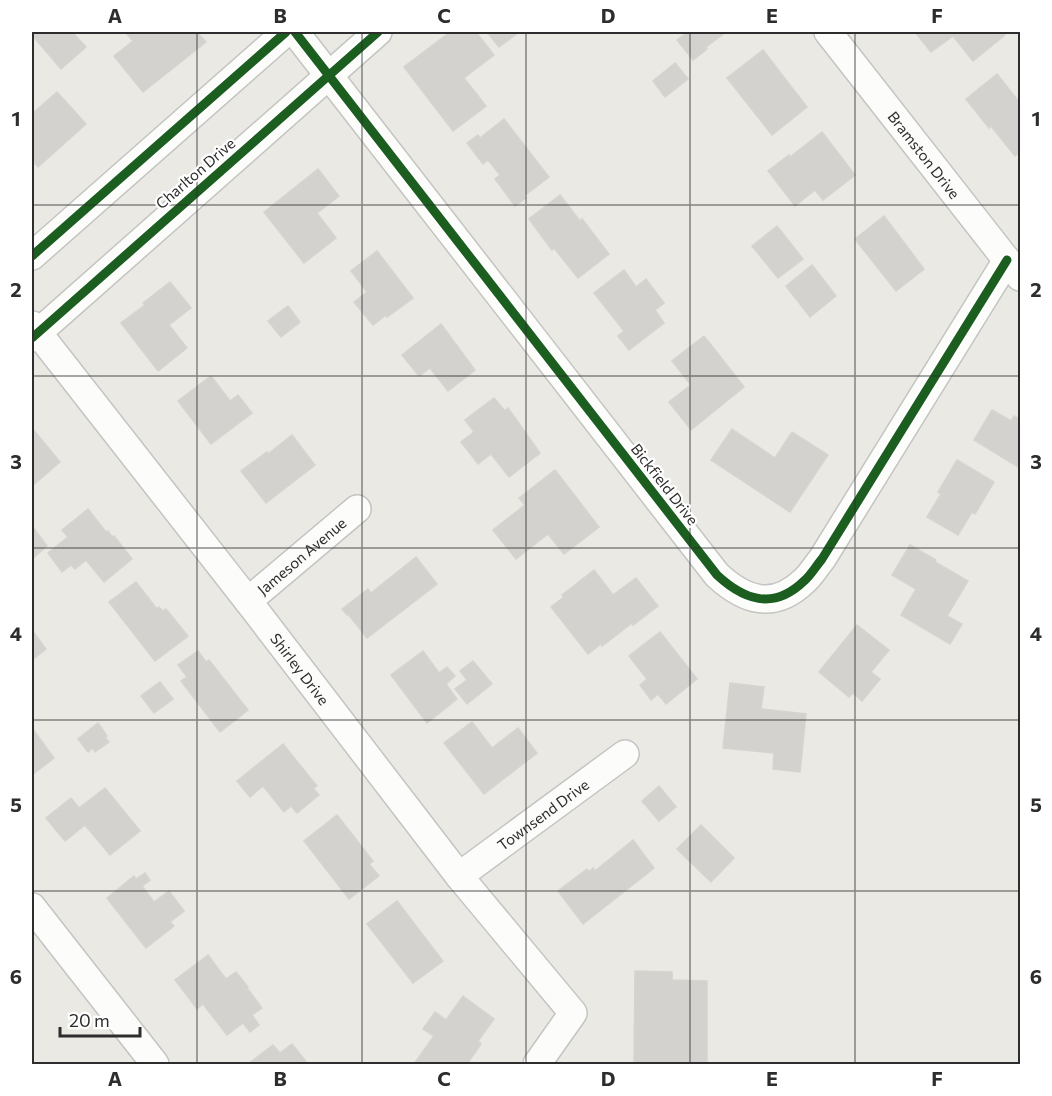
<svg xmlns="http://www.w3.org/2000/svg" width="1052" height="1096" viewBox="0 0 1052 1096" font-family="Commissioner,sans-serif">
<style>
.building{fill:#d3d2ce;stroke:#d5d4cf;stroke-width:1.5}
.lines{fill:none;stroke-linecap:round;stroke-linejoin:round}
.minor-casing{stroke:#c4c4c3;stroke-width:30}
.minor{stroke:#fcfcfb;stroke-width:27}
.cycleway-casing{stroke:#fff;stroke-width:13}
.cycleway{stroke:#1b5e20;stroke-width:9}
.grid{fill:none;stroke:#2d2d2d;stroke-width:1.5;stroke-opacity:0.55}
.labels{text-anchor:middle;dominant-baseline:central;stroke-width:4.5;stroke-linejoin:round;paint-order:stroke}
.street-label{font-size:15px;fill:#2d2d2d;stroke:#fff}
.neatline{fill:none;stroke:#2d2d2d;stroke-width:2}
.grid-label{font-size:20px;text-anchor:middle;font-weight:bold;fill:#2d2d2d}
</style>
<rect width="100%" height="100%" fill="#eae9e3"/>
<g class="building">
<path d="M 34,32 L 72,32 L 86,47 L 61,69 L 32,35 Z"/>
<path d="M 125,32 L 197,32 L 206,42 L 143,92 L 114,56 L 133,41 Z"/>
<path d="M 450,32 L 476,32 L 494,55 L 464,78 L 486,106 L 453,131 L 404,67 Z"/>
<path d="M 487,32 L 519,32 L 499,47 Z"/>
<path d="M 688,32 L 726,32 L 706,47 L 707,49 L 693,60 L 677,40 Z"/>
<path d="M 915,32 L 1002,32 L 1005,35 L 973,61 L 953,36 L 931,52 Z"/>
<path d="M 763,50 L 807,107 L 772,135 L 727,78 Z"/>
<path d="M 675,63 L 688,79 L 665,97 L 653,81 Z"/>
<path d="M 997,74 L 1020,103 L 1020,152 L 1015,156 L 991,126 L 989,128 L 966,99 Z"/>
<path d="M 57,92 L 86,124 L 38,167 L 32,160 L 32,114 Z"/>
<path d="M 504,119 L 549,177 L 524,196 L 526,198 L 515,206 L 495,179 L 500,175 L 488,160 L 483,164 L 467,143 L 478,135 L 480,138 Z"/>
<path d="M 822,132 L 855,175 L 823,200 L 815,190 L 795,206 L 768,171 L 789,155 L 790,157 Z"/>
<path d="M 318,169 L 339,196 L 317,213 L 336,238 L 304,263 L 264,212 Z"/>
<path d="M 560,195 L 580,221 L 582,219 L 609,254 L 578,278 L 554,248 L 552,250 L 529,219 Z"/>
<path d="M 884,216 L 924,269 L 896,291 L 855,239 Z"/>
<path d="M 777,226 L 803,259 L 778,278 L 752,246 Z"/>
<path d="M 377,251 L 413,298 L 387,317 L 386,315 L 373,325 L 354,302 L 367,292 L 351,271 Z"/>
<path d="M 812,265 L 836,296 L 810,317 L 786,286 Z"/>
<path d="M 624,270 L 636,287 L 646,279 L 664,303 L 655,310 L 664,323 L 629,350 L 618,336 L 624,331 L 594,293 Z"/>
<path d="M 170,282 L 191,308 L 169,325 L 187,348 L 158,371 L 121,323 L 145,305 L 143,303 Z"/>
<path d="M 288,306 L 300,322 L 281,337 L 268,321 Z"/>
<path d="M 441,324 L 475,370 L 448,391 L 430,368 L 419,376 L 402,355 Z"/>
<path d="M 704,336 L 744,387 L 691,430 L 669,402 L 691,385 L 672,361 Z"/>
<path d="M 211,376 L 230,401 L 238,395 L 252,413 L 211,444 L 178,401 Z"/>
<path d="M 494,398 L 505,411 L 508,408 L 540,453 L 509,477 L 491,454 L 478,464 L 461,442 L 474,432 L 465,420 Z"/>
<path d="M 992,410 L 1011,421 L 1014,416 L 1018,418 L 1020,415 L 1020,468 L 974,440 Z"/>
<path d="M 32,428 L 60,462 L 32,486 Z"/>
<path d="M 732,429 L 775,458 L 792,432 L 828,455 L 790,512 L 711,460 Z"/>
<path d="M 292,435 L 315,465 L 266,503 L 241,471 L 267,452 L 268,454 Z"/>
<path d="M 957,460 L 994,482 L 975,514 L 972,512 L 958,535 L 927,517 L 941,494 L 938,492 Z"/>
<path d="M 555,470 L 599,527 L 564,554 L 548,534 L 516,559 L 493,530 L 525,505 L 519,498 Z"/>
<path d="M 88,509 L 106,532 L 108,531 L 112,537 L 114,536 L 132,559 L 104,582 L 86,560 L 75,569 L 71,565 L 62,572 L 48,553 L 68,537 L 62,530 Z"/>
<path d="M 32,526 L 47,546 L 32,559 Z"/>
<path d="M 910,545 L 936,560 L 935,562 L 968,581 L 947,616 L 962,624 L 950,644 L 901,615 L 916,589 L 892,575 Z"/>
<path d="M 416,557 L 437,584 L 367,638 L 348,614 L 347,615 L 342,609 L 368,589 L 371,593 Z"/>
<path d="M 594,570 L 613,595 L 636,578 L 658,606 L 633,625 L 632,623 L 602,646 L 601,644 L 588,654 L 551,607 L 564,597 L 562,595 Z"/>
<path d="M 136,582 L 157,609 L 159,607 L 163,611 L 166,609 L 188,636 L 155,661 L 109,602 Z"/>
<path d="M 857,625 L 889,650 L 871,672 L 880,679 L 862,701 L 853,693 L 849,697 L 819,672 Z"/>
<path d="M 32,630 L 46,649 L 32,660 Z"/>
<path d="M 660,632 L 697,679 L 666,704 L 658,694 L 651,700 L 640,685 L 647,679 L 629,656 Z"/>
<path d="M 198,651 L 206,662 L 209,660 L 248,710 L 220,732 L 181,681 L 187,677 L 178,665 Z"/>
<path d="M 423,651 L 439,673 L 447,667 L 455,676 L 446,684 L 457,699 L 427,723 L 391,675 Z"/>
<path d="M 473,661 L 492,684 L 467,704 L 455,689 L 467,680 L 460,671 Z"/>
<path d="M 160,682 L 173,699 L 154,713 L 141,696 Z"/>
<path d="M 730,683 L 764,687 L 761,709 L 806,714 L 800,772 L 773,769 L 774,753 L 723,748 Z"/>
<path d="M 472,722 L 492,748 L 518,728 L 537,753 L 484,794 L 444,743 Z"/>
<path d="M 98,723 L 107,736 L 105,738 L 109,742 L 95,752 L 93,748 L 88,752 L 78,739 Z"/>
<path d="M 32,728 L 54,758 L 32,775 Z"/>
<path d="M 283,744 L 317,786 L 313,788 L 319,795 L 297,813 L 291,806 L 284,812 L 263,786 L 250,797 L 237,781 Z"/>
<path d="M 659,786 L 676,807 L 659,821 L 642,801 Z"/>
<path d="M 105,788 L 140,831 L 110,855 L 85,825 L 65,841 L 46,818 L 71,798 L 79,808 Z"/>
<path d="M 337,815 L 373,861 L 369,864 L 379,876 L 349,899 L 304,841 Z"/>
<path d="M 701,825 L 734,858 L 711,882 L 677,849 Z"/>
<path d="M 633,840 L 654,868 L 583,924 L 558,891 L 587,869 L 589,872 L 593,868 L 595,871 Z"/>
<path d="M 145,873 L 150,880 L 142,886 L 154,902 L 169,891 L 184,911 L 170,922 L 174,926 L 146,948 L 107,898 L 134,876 L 136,879 Z"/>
<path d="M 397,901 L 443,961 L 413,983 L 367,924 Z"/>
<path d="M 208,955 L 226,979 L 236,972 L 248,987 L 247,988 L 262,1008 L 252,1015 L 259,1025 L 250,1032 L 243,1023 L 227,1035 L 203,1004 L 197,1009 L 175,980 Z"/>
<path d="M 635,971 L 672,972 L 672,980 L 707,981 L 707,1064 L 634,1064 Z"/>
<path d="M 463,996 L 494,1019 L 478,1041 L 481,1044 L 467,1064 L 414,1064 L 434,1036 L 423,1029 L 435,1012 L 446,1020 Z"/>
<path d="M 292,1044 L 308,1064 L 248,1064 L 273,1045 L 280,1053 Z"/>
</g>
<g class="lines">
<defs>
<g id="minor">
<path d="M 295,32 L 717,575 C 745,601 774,610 804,581 C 811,575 816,566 822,559 L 1007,260"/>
<path id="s1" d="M 828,32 L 1020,277"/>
<path d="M 32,256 L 286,32"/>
<path id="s2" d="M 32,325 L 248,601 L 459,876 L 573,1013 L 537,1064"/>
<path d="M 32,338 L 378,32"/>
<path id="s3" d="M 248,601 L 357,509"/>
<path id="s4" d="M 459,876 L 625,754"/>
<path d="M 32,907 L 155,1064"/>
</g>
</defs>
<use href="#minor" class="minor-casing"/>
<use href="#minor" class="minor"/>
<defs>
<g id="cycleway">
<path d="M 295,32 L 717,575 C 745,601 774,610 804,581 C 811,575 816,566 822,559 L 1007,260"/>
<path d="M 32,256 L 286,32"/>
<path d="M 32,338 L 378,32"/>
</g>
</defs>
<use href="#cycleway" class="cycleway-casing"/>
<use href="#cycleway" class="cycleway"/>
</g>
<path class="grid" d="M 197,32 L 197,1064M 362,32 L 362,1064M 526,32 L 526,1064M 690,32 L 690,1064M 855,32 L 855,1064M 32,205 L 1020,205M 32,376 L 1020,376M 32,548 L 1020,548M 32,720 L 1020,720M 32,891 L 1020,891"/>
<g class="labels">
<g class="street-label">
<text stroke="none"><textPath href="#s1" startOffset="156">Bramston Drive</textPath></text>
<text transform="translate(195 173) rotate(-41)">Charlton Drive</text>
<text transform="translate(665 484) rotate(52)">Bickfield Drive</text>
<text stroke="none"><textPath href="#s3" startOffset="70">Jameson Avenue</textPath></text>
<text stroke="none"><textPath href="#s2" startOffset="436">Shirley Drive</textPath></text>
<text stroke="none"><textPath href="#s4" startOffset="104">Townsend Drive</textPath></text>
</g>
</g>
<rect width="1052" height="1096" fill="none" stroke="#ffffff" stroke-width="66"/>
<path d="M60 1027v9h80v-9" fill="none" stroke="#2d2d2d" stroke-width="3"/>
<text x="69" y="1027" font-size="18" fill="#2d2d2d" stroke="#ffffff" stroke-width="4.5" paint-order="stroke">20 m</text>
<rect x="33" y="33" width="986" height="1030" class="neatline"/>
<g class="grid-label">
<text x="115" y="23">A</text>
<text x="280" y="23">B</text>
<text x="444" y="23">C</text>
<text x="608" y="23">D</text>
<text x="772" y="23">E</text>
<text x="937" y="23">F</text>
<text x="16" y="126">1</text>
<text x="1036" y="126">1</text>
<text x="16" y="297">2</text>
<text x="1036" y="297">2</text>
<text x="16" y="469">3</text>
<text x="1036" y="469">3</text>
<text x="16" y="641">4</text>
<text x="1036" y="641">4</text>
<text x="16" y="812">5</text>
<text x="1036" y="812">5</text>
<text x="16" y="984">6</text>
<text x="1036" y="984">6</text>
<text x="115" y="1086">A</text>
<text x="280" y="1086">B</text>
<text x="444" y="1086">C</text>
<text x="608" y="1086">D</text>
<text x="772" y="1086">E</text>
<text x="937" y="1086">F</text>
</g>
</svg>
